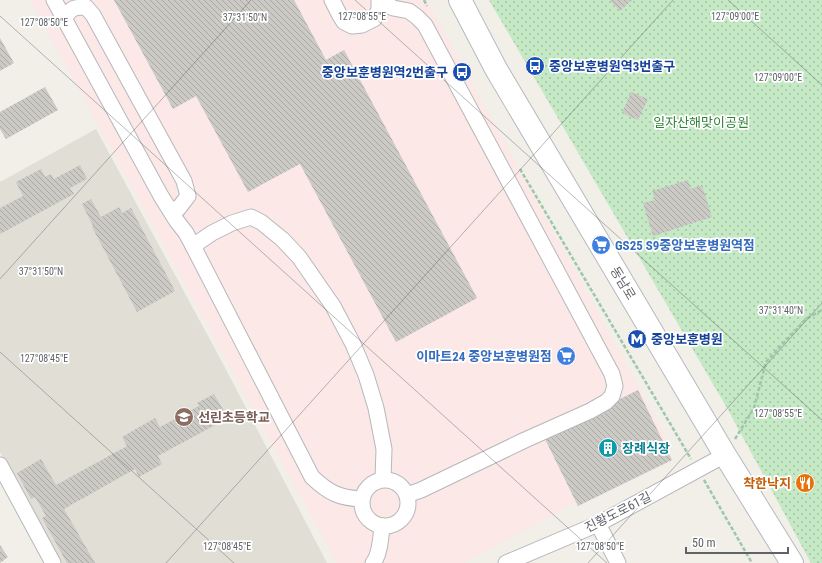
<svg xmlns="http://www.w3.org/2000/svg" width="822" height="563" viewBox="0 0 822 563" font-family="'Roboto Condensed','Noto Sans KR',sans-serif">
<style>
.education{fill:#e1ded6}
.medical{fill:#fce8e6}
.park{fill:url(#park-dots)}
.building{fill:url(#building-back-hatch)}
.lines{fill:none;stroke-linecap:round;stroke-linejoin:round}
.minor-casing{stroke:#b5b8bc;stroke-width:17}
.secondary-casing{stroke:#b6babf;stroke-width:24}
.path{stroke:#9cc7a9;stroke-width:2.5;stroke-dasharray:4 2;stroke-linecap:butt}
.minor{stroke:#fff;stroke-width:15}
.secondary{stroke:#fff;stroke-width:22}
.ticks{fill:none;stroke:#5f6368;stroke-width:1;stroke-opacity:0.45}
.labels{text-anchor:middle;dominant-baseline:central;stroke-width:3.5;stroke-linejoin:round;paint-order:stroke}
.transit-label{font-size:13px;font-weight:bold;fill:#164399;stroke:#fff;text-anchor:start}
.park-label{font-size:13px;fill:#348238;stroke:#fff}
.shop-label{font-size:13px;font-weight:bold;fill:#366cbe;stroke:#fff;text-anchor:start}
.street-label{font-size:13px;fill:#5f6368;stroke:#fff}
.education-label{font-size:13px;font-weight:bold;fill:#785e54;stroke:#fff;text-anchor:start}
.culture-label{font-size:13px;font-weight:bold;fill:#0d838f;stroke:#fff;text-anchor:start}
.food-label{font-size:13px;font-weight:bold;fill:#c56008;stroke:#fff;text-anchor:end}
.ticks-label{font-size:10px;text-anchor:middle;fill:#5f6368;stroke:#fff;stroke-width:3.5;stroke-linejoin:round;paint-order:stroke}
</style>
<defs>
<pattern id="park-dots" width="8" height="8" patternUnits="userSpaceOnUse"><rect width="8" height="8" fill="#c5e8c5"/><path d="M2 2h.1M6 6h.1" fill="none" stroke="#a3c0a4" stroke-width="1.8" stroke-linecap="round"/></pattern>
<pattern id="building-back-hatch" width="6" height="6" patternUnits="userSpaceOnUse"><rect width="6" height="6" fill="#cccac5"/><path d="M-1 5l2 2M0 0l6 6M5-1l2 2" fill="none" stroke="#a9a8a4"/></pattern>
</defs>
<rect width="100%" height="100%" fill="#f1efe8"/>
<path class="education" d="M 96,129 L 221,360 L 327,563 L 59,563 L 0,452 L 0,182 Z"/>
<path class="medical" d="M 30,0 L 427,0 L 672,449 L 464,563 L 337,563 Z"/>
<path class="park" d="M 489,0 L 822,0 L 822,563 L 811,563 L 727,408 Z"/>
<g class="building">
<path d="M 114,0 L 294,0 L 326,60 L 344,50 L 477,298 L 396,342 L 300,164 L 248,192 L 196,96 L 173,109 Z"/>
<path d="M 610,0 L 632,0 L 620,11 Z"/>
<path d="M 0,38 L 14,63 L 0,71 Z"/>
<path d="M 45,87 L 58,110 L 6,139 L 0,129 L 0,112 Z"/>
<path d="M 631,92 L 648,99 L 638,120 L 622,113 Z"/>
<path d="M 80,165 L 87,179 L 70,188 L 74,194 L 0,234 L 0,208 L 23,196 L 16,182 L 41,169 L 45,177 L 51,174 L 54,179 Z"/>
<path d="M 688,180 L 691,189 L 702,185 L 712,217 L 653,236 L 643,203 L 655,200 L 652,191 Z"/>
<path d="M 91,199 L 101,217 L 119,207 L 122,213 L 131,208 L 175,291 L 137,312 L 92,227 L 93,226 L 82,204 Z"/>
<path d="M 638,390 L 672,460 L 578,506 L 544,437 Z"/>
<path d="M 214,394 L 228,418 L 158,456 L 162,464 L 139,477 L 135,469 L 64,509 L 95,563 L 67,563 L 42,518 L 46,516 L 35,497 L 31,499 L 17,473 L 41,459 L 56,485 L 127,446 L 122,437 L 155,418 L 160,427 L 199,406 L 197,403 Z"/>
<path d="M 0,545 L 8,557 L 0,563 Z"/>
</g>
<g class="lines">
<defs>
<g id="minor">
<path d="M 54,0 L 161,196 L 176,220 L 186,233 L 193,246"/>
<path d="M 332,0 L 339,14 L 344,22 L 352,26 L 362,25 L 374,19 L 379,10 L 379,0"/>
<path d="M 381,0 L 393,8 L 409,11 L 417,17 L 425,25 L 612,374 L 615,386 L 612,396 L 606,402 L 590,411 L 525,440 L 421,490 L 407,495"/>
<path d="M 64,18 C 72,8 73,7 86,7 L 93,15 L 184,181 L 188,196 L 178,209 L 170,209"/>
<path d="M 0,465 L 53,563"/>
<circle cx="385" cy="503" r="23"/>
<path d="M 362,499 C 339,498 329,493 312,477 L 193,246 L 212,233 L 232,223 L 251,217 L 261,222 L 282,239 L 299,257 L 333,306 L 353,344 L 366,375 L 376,408 L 384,449 L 383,479"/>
<path d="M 598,524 L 618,563"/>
<path d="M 373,563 C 380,555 381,536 382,526"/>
<path d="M 506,563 L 598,524 L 725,455"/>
</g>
<path id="secondary" d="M 460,0 L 496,69 L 725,455 L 792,563"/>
</defs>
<use href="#minor" class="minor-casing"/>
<use href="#secondary" class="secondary-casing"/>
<g class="path">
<path d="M 424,0 L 427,6"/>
<path d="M 520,169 L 691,459"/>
<path d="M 735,439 L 754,408 L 766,362 L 806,319 L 822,310"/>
<path d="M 704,480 L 752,563"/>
</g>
<use href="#minor" class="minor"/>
<use href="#secondary" class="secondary"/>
</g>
<path class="ticks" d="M 355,0 L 822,420M 728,0 L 822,85M 0,16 L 607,563M 0,279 L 251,0M 0,352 L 234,563M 166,563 L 673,0M 588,563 L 822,303"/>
<defs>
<symbol id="bus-disc" viewBox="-11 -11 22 22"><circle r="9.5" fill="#1a4fb4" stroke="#fff"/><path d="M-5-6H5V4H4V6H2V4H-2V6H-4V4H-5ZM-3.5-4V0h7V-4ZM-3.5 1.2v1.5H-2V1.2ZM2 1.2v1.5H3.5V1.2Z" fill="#fff"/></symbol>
<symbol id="supermarket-disc" viewBox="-11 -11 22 22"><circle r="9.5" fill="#3f7fe0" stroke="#fff"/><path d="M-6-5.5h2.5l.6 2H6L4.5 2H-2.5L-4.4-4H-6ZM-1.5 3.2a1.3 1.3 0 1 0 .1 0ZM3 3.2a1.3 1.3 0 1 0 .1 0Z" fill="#fff"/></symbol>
<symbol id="metro-disc" viewBox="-11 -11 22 22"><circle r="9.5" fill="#1a4fb4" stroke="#fff"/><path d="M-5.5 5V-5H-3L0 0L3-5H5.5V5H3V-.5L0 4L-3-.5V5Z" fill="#fff"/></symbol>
<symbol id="school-disc" viewBox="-11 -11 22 22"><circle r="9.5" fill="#8d6e63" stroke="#fff"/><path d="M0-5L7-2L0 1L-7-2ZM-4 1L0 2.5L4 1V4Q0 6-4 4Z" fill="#fff"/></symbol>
<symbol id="building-disc" viewBox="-11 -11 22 22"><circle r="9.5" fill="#0f9aa8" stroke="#fff"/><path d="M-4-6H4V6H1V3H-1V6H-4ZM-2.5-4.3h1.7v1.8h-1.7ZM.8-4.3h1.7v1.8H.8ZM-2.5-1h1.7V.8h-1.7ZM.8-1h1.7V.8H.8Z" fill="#fff"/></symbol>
<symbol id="restaurant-disc" viewBox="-11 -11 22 22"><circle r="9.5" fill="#e8710a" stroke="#fff"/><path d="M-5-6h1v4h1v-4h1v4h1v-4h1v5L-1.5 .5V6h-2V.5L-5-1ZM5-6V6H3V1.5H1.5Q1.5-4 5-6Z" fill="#fff"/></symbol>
</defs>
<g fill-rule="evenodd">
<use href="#bus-disc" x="524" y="55" width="22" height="22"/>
<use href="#bus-disc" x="451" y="61" width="22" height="22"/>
<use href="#supermarket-disc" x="590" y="234" width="22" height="22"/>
<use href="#metro-disc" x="626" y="328" width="22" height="22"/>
<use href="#supermarket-disc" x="555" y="345" width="22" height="22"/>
<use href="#school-disc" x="173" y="406" width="22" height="22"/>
<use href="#building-disc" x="597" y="437" width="22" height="22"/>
<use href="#restaurant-disc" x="794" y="472" width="22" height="22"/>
</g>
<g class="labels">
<g class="transit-label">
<text x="549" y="66">중앙보훈병원역3번출구</text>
<text x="448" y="72" text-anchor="end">중앙보훈병원역2번출구</text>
<text x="651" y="339">중앙보훈병원</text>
</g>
<g class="park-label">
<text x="701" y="122">일자산해맞이공원</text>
</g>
<g class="shop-label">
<text x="615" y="245">GS25 S9중앙보훈병원역점</text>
<text x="552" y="356" text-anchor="end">이마트24 중앙보훈병원점</text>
</g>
<g class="street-label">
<text transform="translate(623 283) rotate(59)">동남로</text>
<text transform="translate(618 512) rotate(-27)">진황도로61길</text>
</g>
<g class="education-label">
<text x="198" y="417">선린초등학교</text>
</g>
<g class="culture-label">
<text x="622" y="448">장례식장</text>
</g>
<g class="food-label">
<text x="791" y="483">착한낙지</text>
</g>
</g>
<g class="ticks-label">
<text x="362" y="20">127°08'55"E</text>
<text x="735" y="20">127°09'00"E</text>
<text x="245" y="21">37°31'50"N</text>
<text x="44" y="26">127°08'50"E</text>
<text x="778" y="81">127°09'00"E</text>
<text x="41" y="275">37°31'50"N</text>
<text x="781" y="314">37°31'40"N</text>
<text x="44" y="362">127°08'45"E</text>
<text x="778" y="417">127°08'55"E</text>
<text x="227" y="550">127°08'45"E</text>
<text x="600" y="550">127°08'50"E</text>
</g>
<path d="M686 547v6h102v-6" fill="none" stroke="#5f6368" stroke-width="2"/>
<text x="692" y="547" font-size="12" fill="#5f6368" stroke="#ffffff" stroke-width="3" paint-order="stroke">50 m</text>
</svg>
